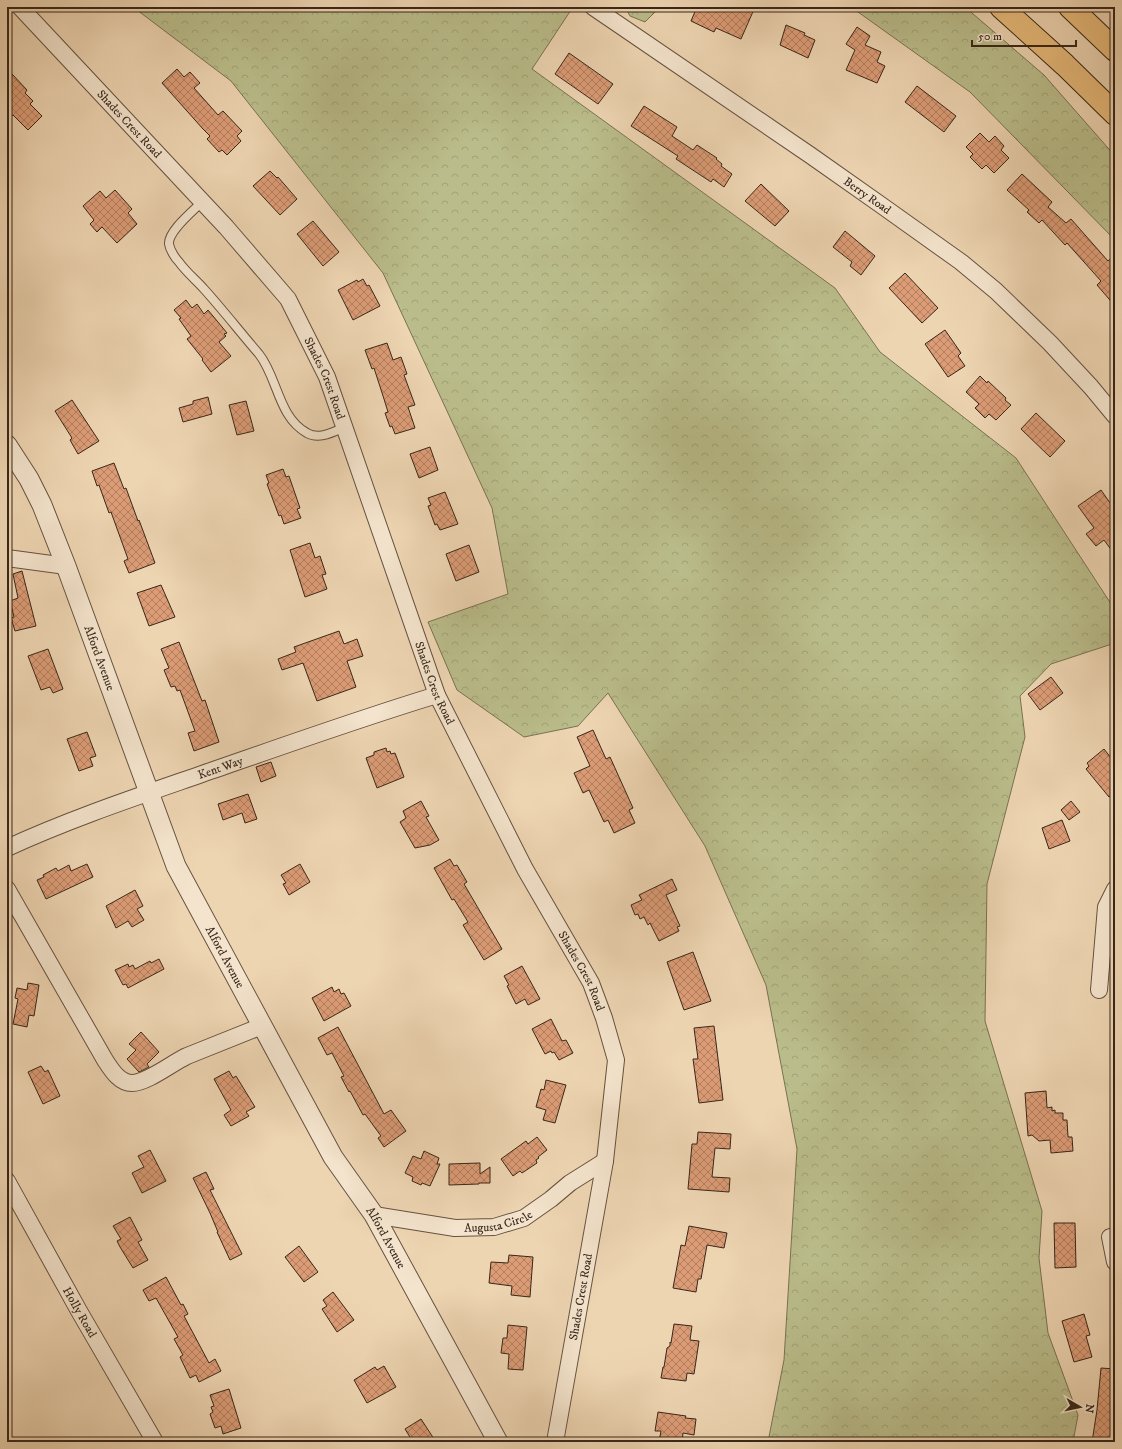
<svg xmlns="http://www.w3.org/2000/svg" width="1122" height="1449" viewBox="0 0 1122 1449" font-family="'IM FELL DW Pica',serif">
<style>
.forest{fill:url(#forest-crowns);stroke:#797252}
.building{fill:url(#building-cross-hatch);stroke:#38271a}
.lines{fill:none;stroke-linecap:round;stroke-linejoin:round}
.service-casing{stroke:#665240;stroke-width:10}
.minor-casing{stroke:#665240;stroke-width:18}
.tertiary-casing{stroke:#665240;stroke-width:21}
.motorway-casing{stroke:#38271a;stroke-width:24}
.service{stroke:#f4e4cd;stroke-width:8}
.minor{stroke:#f4e4cd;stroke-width:16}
.tertiary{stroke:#f4e4cd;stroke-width:19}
.motorway{stroke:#e7ba79;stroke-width:22}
.labels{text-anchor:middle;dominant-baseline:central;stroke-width:3;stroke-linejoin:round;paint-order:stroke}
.street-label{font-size:12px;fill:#38271a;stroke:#f4e4cd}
</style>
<defs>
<pattern id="forest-crowns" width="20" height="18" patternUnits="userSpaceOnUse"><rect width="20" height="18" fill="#babd8b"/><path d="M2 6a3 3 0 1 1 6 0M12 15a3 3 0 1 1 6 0" fill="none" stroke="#a1a277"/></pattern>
<pattern id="building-cross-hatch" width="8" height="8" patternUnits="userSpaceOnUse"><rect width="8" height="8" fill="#dc9c76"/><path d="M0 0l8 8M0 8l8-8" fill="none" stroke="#b37f60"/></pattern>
</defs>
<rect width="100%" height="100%" fill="#eed5b2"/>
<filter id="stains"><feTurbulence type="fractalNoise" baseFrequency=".005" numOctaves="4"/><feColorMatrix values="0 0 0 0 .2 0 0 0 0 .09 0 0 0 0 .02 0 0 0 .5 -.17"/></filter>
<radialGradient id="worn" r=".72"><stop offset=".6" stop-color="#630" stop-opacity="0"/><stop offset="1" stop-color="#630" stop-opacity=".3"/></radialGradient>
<g class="forest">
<path d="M 133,7 L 573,7 L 532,69 L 835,288 L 880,352 L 1016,458 L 1115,610 L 1115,643 L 1051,664 L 1020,696 L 1025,737 L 987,884 L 985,1021 L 1042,1211 L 1039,1258 L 1048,1333 L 1078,1415 L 1073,1442 L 768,1442 L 784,1360 L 797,1149 L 766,985 L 705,846 L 608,693 L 578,726 L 524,737 L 457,690 L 428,622 L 508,594 L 492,508 L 383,273 L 231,81 Z"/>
<path d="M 625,7 L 660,7 L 645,22 L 630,16 Z"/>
<path d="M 851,7 L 965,7 L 1044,75 L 1115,156 L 1115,240 L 970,92 Z"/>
</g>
<g class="building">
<path d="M 697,7 L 725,7 L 735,11 L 737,7 L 755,7 L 741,39 L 716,28 L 714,32 L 691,21 Z"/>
<path d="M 786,25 L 805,33 L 804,35 L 815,40 L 808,58 L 780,45 Z"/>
<path d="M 857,27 L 870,36 L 865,45 L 881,52 L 877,62 L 885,66 L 877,83 L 846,70 L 855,50 L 846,44 Z"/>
<path d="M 569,53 L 613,84 L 598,104 L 555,74 Z"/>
<path d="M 177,69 L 184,77 L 190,72 L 200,83 L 194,88 L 218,115 L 223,111 L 242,131 L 237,136 L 241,141 L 227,155 L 222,150 L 219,152 L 207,139 L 210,136 L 203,129 L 162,83 Z"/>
<path d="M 12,74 L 27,90 L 25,93 L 33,101 L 30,104 L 42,116 L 28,130 L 13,115 L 7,120 L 7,80 Z"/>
<path d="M 917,86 L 956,116 L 944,132 L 905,102 Z"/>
<path d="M 644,106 L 677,127 L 672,136 L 693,150 L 697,145 L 717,158 L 716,159 L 722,164 L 721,166 L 732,174 L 724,187 L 713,179 L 711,182 L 676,159 L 678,156 L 631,126 Z"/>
<path d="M 980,133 L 989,142 L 995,136 L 1004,146 L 1001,150 L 1009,158 L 994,173 L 986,165 L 982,169 L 970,157 L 973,154 L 966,147 Z"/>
<path d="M 270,171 L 277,178 L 278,177 L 297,199 L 280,215 L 253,186 Z"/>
<path d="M 1022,174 L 1052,202 L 1048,207 L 1066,223 L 1071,219 L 1108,261 L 1115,255 L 1115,306 L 1097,285 L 1101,281 L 1067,243 L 1065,245 L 1042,220 L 1039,223 L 1027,212 L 1029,210 L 1007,190 Z"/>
<path d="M 761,184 L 789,211 L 775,226 L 745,201 Z"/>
<path d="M 115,190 L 132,209 L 128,213 L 137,224 L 117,243 L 102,227 L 97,232 L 90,224 L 94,220 L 83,206 L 100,191 L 106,198 Z"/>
<path d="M 313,221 L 339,252 L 323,266 L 297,234 Z"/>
<path d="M 845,231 L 875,256 L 861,275 L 850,266 L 852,262 L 833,247 Z"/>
<path d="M 905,273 L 938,308 L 922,323 L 889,288 Z"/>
<path d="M 363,279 L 367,286 L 369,285 L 380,306 L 353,320 L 338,290 L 357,280 L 358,282 Z"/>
<path d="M 186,300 L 192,308 L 197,304 L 204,314 L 208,310 L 227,333 L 224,334 L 226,336 L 219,342 L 231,356 L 211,372 L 202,360 L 203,359 L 187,339 L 191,336 L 179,319 L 181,318 L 174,310 Z"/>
<path d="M 945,330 L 961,353 L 958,356 L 965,366 L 948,377 L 925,344 Z"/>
<path d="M 387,343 L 393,360 L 401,357 L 407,374 L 404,375 L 415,405 L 408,407 L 415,428 L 395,434 L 392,426 L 390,427 L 385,413 L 388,412 L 384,399 L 374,368 L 372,369 L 365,350 Z"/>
<path d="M 980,376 L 987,383 L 988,381 L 1006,398 L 1005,400 L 1011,405 L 996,420 L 989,414 L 985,418 L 975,408 L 979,404 L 966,392 Z"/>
<path d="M 208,397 L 212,414 L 183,422 L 179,408 L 193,404 L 193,401 Z"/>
<path d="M 72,400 L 99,441 L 78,454 L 70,440 L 72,438 L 55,411 Z"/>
<path d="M 246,401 L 254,431 L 237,435 L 229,405 Z"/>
<path d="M 1036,413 L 1065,441 L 1050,457 L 1021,429 Z"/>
<path d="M 430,447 L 438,470 L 419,478 L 410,454 Z"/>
<path d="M 114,463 L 124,489 L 126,488 L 138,521 L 139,520 L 155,563 L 129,573 L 124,561 L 128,559 L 111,512 L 109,513 L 99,485 L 97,486 L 92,471 Z"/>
<path d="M 283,469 L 286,477 L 289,476 L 300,508 L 297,509 L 301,518 L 284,524 L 281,515 L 279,516 L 267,484 L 269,483 L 266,475 Z"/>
<path d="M 1101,490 L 1115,510 L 1115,555 L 1104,540 L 1096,546 L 1086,534 L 1094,528 L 1078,506 Z"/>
<path d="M 445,492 L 458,524 L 440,530 L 437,524 L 435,525 L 428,506 L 431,505 L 428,498 Z"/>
<path d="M 310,543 L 315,558 L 320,556 L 326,574 L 322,575 L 327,589 L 305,597 L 290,550 Z"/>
<path d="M 469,545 L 479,572 L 456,581 L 446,554 Z"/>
<path d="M 22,571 L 36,626 L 15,631 L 11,618 L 14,617 L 10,601 L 18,598 L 13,574 Z"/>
<path d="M 161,585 L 175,617 L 149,626 L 137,593 Z"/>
<path d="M 339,631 L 344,644 L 357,639 L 363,656 L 347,661 L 356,687 L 317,701 L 303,663 L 282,670 L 278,659 L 296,652 L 294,647 Z"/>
<path d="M 179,642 L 202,701 L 205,700 L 219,742 L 194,751 L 188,733 L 195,731 L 180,690 L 177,691 L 175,686 L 171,687 L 164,670 L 169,668 L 161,649 Z"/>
<path d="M 48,649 L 63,689 L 53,693 L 50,687 L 41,690 L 28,656 Z"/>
<path d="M 1051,677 L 1063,693 L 1040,710 L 1028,694 Z"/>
<path d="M 593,730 L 606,759 L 610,757 L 633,808 L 629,810 L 635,823 L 614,833 L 608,820 L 604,822 L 589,790 L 583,793 L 574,773 L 590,766 L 577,737 Z"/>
<path d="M 87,732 L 96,756 L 90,758 L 93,766 L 79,771 L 67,739 Z"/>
<path d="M 386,748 L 387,752 L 390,751 L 391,754 L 395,753 L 404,777 L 377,788 L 366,758 L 374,755 L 374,752 Z"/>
<path d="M 1104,749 L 1115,763 L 1115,792 L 1109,797 L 1086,769 L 1089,766 L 1087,763 Z"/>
<path d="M 271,762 L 276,776 L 261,782 L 256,767 Z"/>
<path d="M 248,794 L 257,819 L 245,823 L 242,813 L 223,820 L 218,804 Z"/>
<path d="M 421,801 L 429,816 L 426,817 L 439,840 L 430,845 L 415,848 L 400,822 L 406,818 L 403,811 Z"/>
<path d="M 1071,801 L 1080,812 L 1069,820 L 1061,810 Z"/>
<path d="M 1062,820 L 1070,841 L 1049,849 L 1042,828 Z"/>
<path d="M 450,859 L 454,866 L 457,865 L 467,882 L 464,884 L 502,949 L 484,960 L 463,925 L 468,922 L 454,899 L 452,900 L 434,868 Z"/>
<path d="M 87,864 L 93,877 L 46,899 L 37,880 L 44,877 L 43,875 L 56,868 L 58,871 L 69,865 L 71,871 Z"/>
<path d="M 300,864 L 310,882 L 289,895 L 283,884 L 286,883 L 281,875 Z"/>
<path d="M 672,879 L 677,890 L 666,895 L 680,926 L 677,927 L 679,931 L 659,941 L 650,923 L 648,925 L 644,917 L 640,919 L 638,914 L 635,915 L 631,905 L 642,900 L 639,895 Z"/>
<path d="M 135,890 L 143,906 L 137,909 L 144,920 L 132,927 L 128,921 L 116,928 L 106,906 Z"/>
<path d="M 693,952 L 711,1001 L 684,1010 L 667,962 Z"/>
<path d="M 159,959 L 164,969 L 128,988 L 126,984 L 123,985 L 115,970 L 128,964 L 129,967 L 133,965 L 135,969 L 150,961 L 151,963 Z"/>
<path d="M 522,966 L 540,999 L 528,1005 L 525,999 L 516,1004 L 507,986 L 509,985 L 504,976 Z"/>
<path d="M 28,983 L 39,985 L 34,1016 L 29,1015 L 27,1027 L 13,1024 L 18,999 L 15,998 L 17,988 L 27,990 Z"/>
<path d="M 332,987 L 334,992 L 339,989 L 341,994 L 344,993 L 351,1006 L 324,1021 L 312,998 Z"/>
<path d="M 551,1019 L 562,1041 L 566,1040 L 573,1053 L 559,1060 L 554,1052 L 552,1053 L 551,1051 L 545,1054 L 532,1029 Z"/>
<path d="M 714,1026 L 723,1100 L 699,1103 L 693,1059 L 698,1059 L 694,1028 Z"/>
<path d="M 338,1027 L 384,1114 L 391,1110 L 406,1131 L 384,1147 L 378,1138 L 381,1136 L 365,1114 L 363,1115 L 350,1091 L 349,1092 L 341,1077 L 344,1076 L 332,1053 L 327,1055 L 318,1038 Z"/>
<path d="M 141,1032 L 159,1052 L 147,1064 L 149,1067 L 139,1072 L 127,1059 L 136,1050 L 129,1044 Z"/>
<path d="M 41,1066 L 45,1072 L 48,1070 L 60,1096 L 43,1104 L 28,1072 Z"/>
<path d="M 229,1071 L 233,1078 L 236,1076 L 255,1107 L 246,1112 L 249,1116 L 231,1126 L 224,1115 L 231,1110 L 214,1079 Z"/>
<path d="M 546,1080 L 566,1085 L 555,1123 L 543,1120 L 546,1110 L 536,1107 L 541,1089 L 544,1090 Z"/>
<path d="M 1046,1091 L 1047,1108 L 1052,1107 L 1052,1111 L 1055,1110 L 1055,1113 L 1063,1113 L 1063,1120 L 1067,1120 L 1068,1137 L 1072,1137 L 1073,1151 L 1051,1153 L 1050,1140 L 1039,1141 L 1032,1135 L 1028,1136 L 1025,1093 Z"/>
<path d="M 698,1132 L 731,1134 L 730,1149 L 715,1148 L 712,1177 L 730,1178 L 729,1192 L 688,1189 L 692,1144 L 697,1144 Z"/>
<path d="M 537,1137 L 547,1150 L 538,1157 L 539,1158 L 536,1160 L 537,1163 L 522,1173 L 520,1171 L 513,1176 L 501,1159 L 526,1141 L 528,1144 Z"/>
<path d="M 150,1150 L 166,1181 L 142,1193 L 132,1173 L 144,1167 L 138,1156 Z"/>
<path d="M 424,1151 L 439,1158 L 437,1164 L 440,1164 L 430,1186 L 422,1183 L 421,1185 L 412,1181 L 413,1177 L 405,1173 L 413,1156 L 421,1159 Z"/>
<path d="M 480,1163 L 480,1174 L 490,1167 L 490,1183 L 479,1183 L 479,1184 L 449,1185 L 449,1164 Z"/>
<path d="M 206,1172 L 214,1189 L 210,1190 L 242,1254 L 230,1260 L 217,1232 L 218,1232 L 210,1213 L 193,1178 Z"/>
<path d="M 130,1217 L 142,1240 L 138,1242 L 148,1260 L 133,1268 L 120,1247 L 117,1241 L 121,1239 L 113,1226 Z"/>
<path d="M 1054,1223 L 1075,1223 L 1076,1267 L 1055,1268 Z"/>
<path d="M 689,1226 L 727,1233 L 724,1248 L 707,1245 L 701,1279 L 698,1279 L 696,1292 L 673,1288 L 681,1245 L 685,1246 Z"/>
<path d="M 299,1246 L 318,1272 L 304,1282 L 285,1257 Z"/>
<path d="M 509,1255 L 533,1257 L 530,1297 L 511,1295 L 512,1286 L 489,1283 L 491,1262 L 508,1263 Z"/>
<path d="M 166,1277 L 181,1305 L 183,1304 L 188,1314 L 184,1316 L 209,1363 L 215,1359 L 221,1371 L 199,1382 L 196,1375 L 190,1378 L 180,1357 L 183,1355 L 174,1339 L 178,1337 L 156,1298 L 149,1301 L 143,1290 Z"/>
<path d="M 333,1292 L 354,1320 L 337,1332 L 322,1309 L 327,1306 L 323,1300 Z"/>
<path d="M 1084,1314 L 1090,1335 L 1086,1336 L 1092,1357 L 1074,1362 L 1062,1321 Z"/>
<path d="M 674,1324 L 692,1326 L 690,1340 L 699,1341 L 694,1374 L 687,1373 L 686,1381 L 661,1378 L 663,1367 L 664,1367 L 667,1348 L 670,1346 L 670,1342 L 671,1343 Z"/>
<path d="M 508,1325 L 527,1327 L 523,1370 L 508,1369 L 509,1354 L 501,1353 L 503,1338 L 507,1338 Z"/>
<path d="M 384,1366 L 396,1387 L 367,1403 L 354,1380 L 375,1367 L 377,1370 Z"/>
<path d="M 1101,1368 L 1115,1369 L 1115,1431 L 1113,1442 L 1092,1442 L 1097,1410 Z"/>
<path d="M 229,1389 L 241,1428 L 223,1434 L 221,1426 L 215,1428 L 210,1414 L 213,1412 L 211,1407 L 214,1406 L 210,1395 Z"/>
<path d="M 658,1412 L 686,1416 L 685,1418 L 696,1419 L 694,1435 L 683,1433 L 682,1442 L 659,1442 L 661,1431 L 655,1431 Z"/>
<path d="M 421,1419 L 436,1442 L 413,1442 L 405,1429 Z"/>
</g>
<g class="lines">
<defs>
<path id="service" d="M 202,202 C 193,211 168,231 169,244 C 170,250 175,258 179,262 C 186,272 196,280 204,289 C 223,310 240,332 259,354 C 278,378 278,417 307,433 C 319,440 333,432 345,427"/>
<g id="minor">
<path id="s1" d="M 20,7 L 226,227 L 288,299 L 327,377 L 437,695 L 525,869 L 591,983 L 604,1018 L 616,1060 L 605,1161 L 555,1442"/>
<path id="s2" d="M 593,7 L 810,155 L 881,205 L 961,262 L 996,291 L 1050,343 L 1091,387 L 1115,416"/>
<path d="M 7,558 L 66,566"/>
<path id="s3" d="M 7,848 C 70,819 136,797 202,774 C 280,747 358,719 437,695"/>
<path d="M 7,889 L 105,1060 C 111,1069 119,1083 132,1083 C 147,1083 172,1063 187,1056 C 212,1046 237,1036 262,1026"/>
<path d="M 1099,990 L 1106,907 L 1115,889"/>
<path id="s4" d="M 7,1181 L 79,1311 L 155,1442"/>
<path id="s5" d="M 374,1215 L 455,1228 L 494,1227 L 524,1218 L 551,1199 L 570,1183 L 605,1161"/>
<path d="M 1110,1237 L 1115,1262"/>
</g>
<g id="tertiary">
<path id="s6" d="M 7,445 L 29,479 L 42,505 L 66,566 L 176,866 L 333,1157 L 374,1215 L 498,1442"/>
</g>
<g id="motorway">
<path d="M 1001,7 L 1065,65 L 1115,114"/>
<path d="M 1070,7 L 1115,50"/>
</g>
</defs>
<use href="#service" class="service-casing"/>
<use href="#minor" class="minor-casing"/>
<use href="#tertiary" class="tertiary-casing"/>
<use href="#motorway" class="motorway-casing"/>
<use href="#service" class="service"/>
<use href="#minor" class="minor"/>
<use href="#tertiary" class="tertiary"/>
<use href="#motorway" class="motorway"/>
</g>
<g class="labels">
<g class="street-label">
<text stroke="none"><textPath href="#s1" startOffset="160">Shades Crest Road</textPath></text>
<text stroke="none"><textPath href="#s2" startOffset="333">Berry Road</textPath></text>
<text stroke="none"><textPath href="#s1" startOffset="484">Shades Crest Road</textPath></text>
<text stroke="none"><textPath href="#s6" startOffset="233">Alford Avenue</textPath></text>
<text stroke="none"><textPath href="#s1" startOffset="808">Shades Crest Road</textPath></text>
<text stroke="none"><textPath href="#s3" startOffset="228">Kent Way</textPath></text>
<text stroke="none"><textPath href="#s6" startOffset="558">Alford Avenue</textPath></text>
<text stroke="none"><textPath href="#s1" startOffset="1132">Shades Crest Road</textPath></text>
<text stroke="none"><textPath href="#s5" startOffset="126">Augusta Circle</textPath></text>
<text stroke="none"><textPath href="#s6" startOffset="882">Alford Avenue</textPath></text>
<text transform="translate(581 1297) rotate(-80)">Shades Crest Road</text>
<text stroke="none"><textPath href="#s4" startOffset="150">Holly Road</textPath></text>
</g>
</g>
<rect width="1122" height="1449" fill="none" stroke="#eed5b2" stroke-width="24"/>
<rect x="8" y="8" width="1106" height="1433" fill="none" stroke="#38271a" stroke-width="2"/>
<rect x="12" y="12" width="1098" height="1425" fill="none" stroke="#38271a"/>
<g transform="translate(1080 1407) rotate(99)" stroke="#f4e4cd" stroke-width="3" paint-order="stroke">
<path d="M0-3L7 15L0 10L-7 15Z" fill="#38271a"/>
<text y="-6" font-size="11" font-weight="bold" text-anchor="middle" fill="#38271a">N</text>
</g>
<path d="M972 40v6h104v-6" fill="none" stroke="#38271a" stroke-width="2"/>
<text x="978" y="40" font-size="12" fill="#38271a" stroke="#f4e4cd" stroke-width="3" paint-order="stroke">50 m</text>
<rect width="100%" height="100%" filter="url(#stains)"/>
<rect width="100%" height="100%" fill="url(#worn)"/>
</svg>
